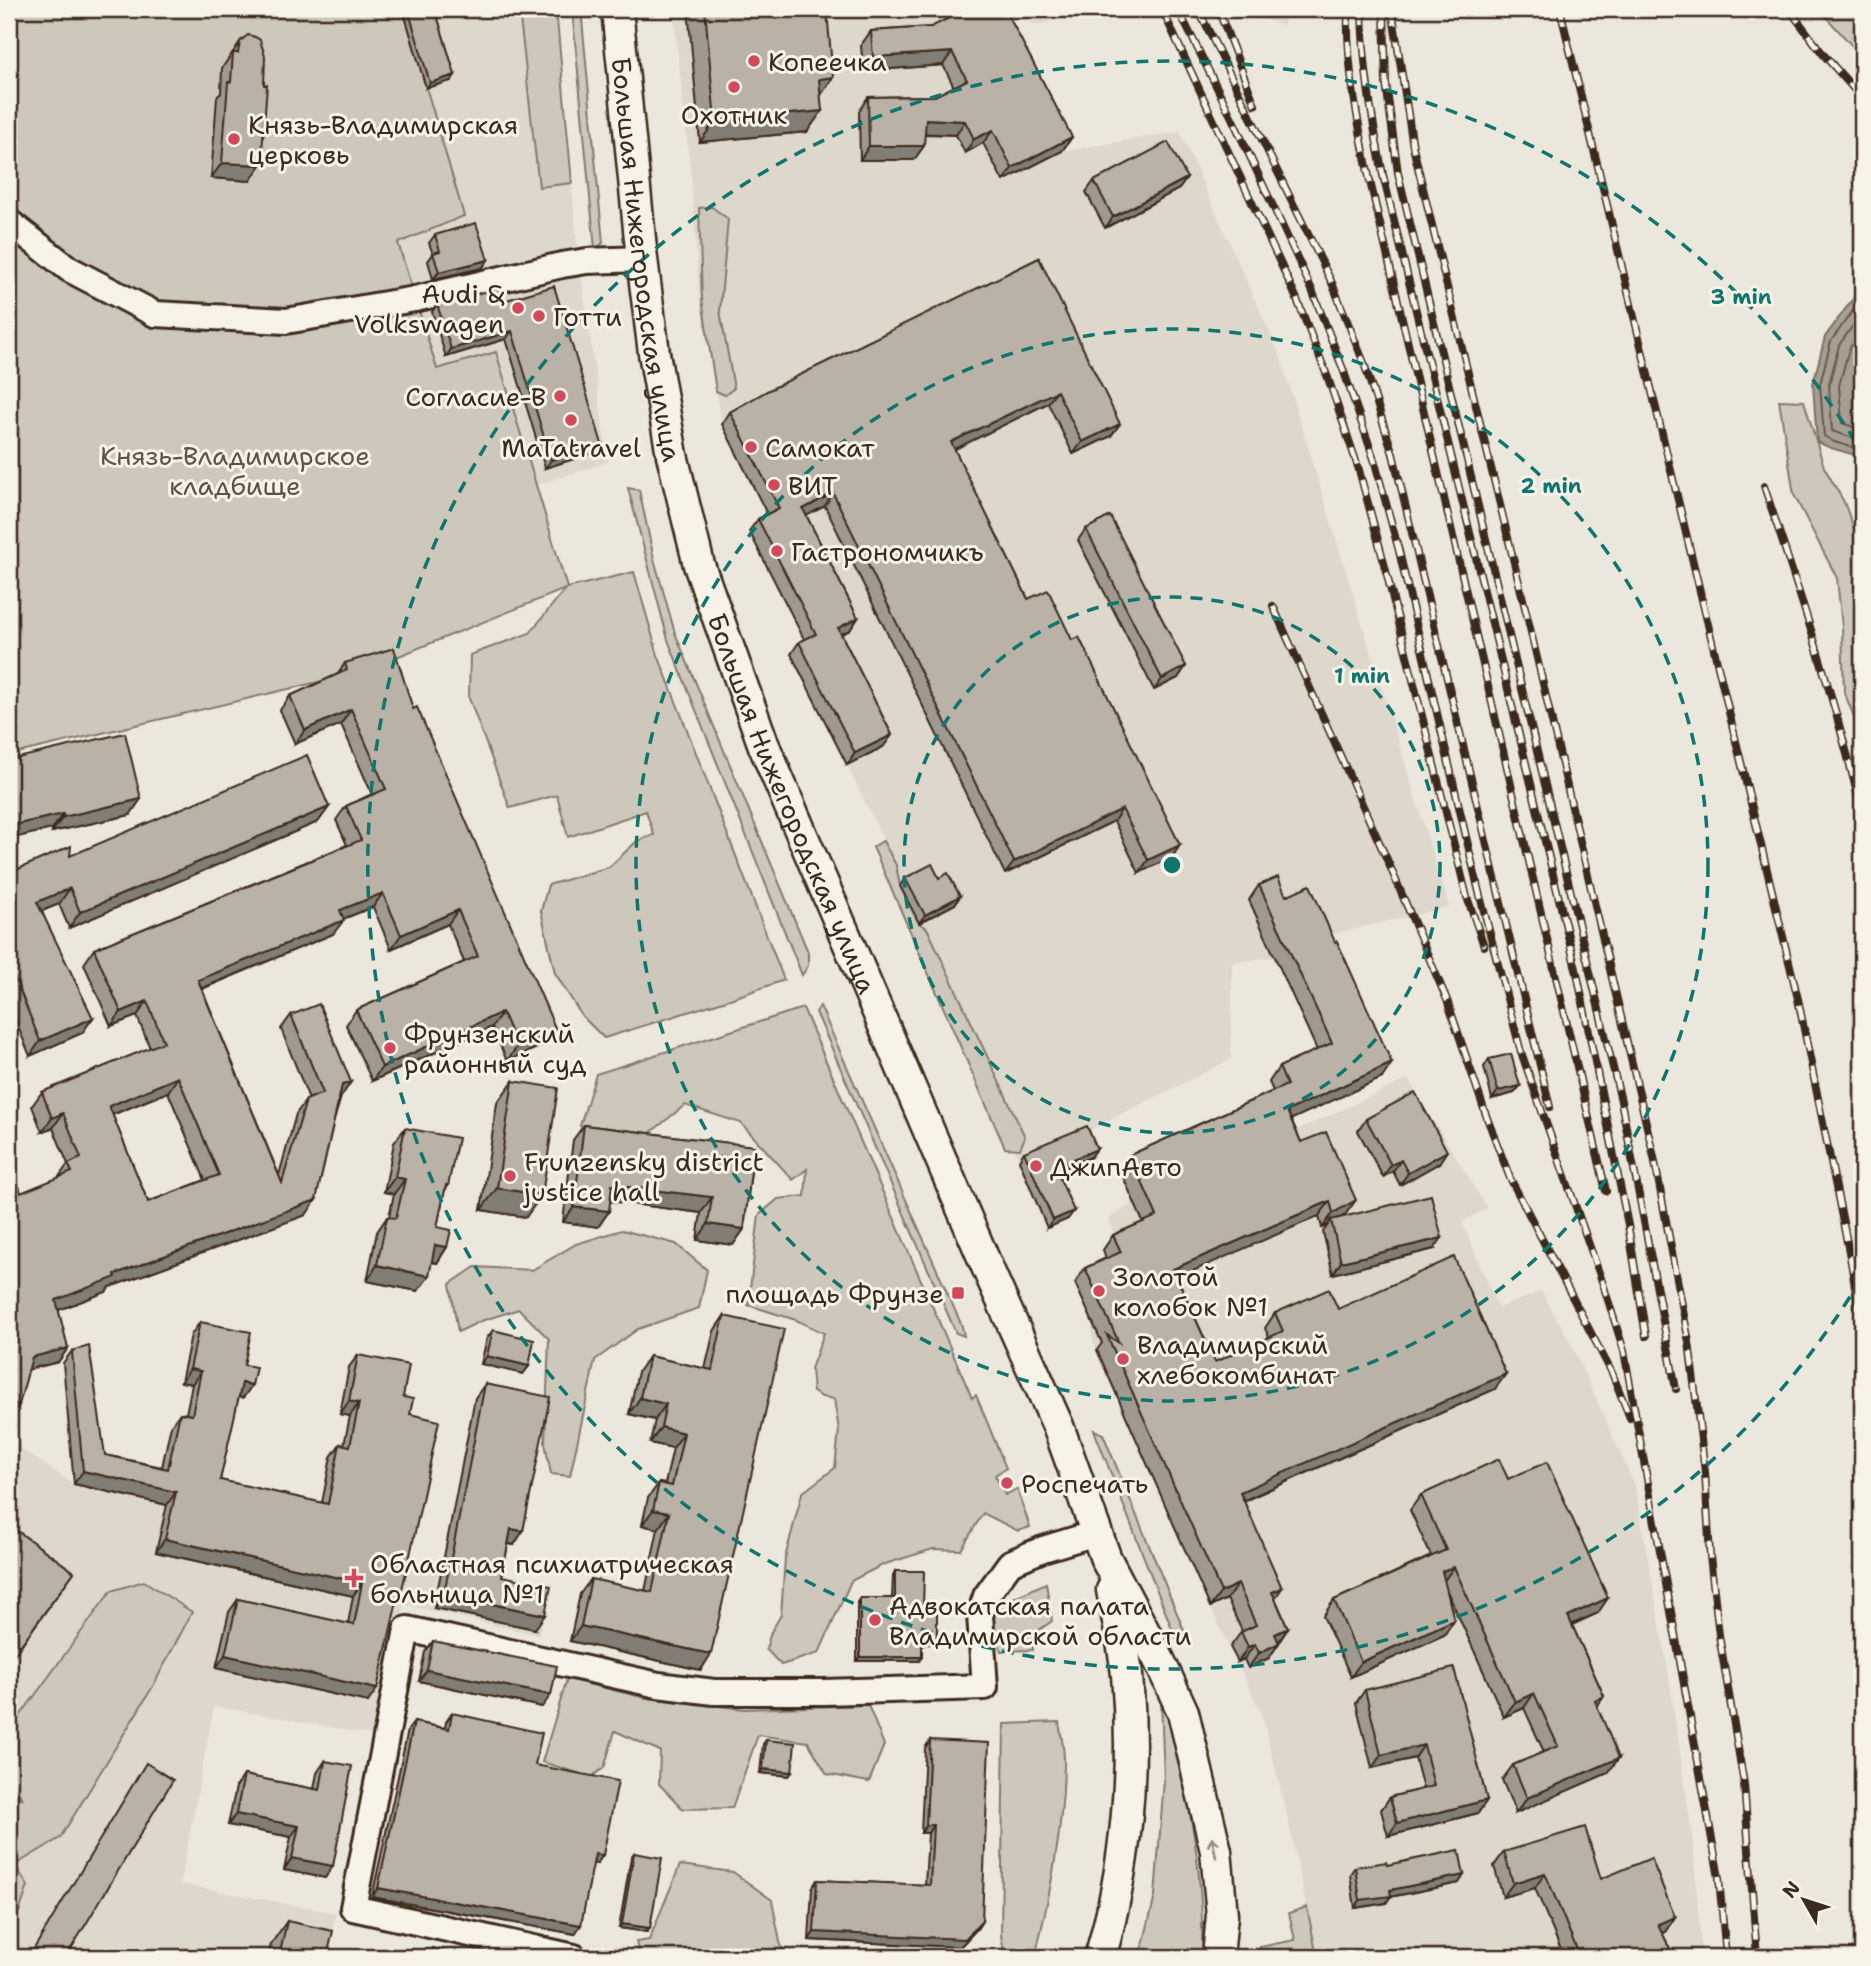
<svg xmlns="http://www.w3.org/2000/svg" width="1871" height="1966" viewBox="0 0 1871 1966" font-family="'Shantell Sans',sans-serif">
<style>
.built{fill:#ddd7cc}
.green{fill:#cec8bc;stroke:#84796d;stroke-width:2}
.water{fill:#a89f93;stroke:#7c7064;stroke-width:2}
.lines{fill:none;stroke-linecap:round;stroke-linejoin:round}
.shore{stroke:#67594d;stroke-width:2}
.minor-casing{stroke:#3b2a1e;stroke-width:30}
.major-casing{stroke:#3b2a1e;stroke-width:35}
.minor{stroke:#f7f3e8;stroke-width:24}
.major{stroke:#f7f3e8;stroke-width:30}
.rail-casing{stroke:#3b2a1e;stroke-width:8}
.rail{stroke:#f7f3e8;stroke-width:5;stroke-dasharray:16;stroke-linecap:butt}
.wall{fill:#a09990;stroke:#3b2a1e;stroke-width:2;fill-rule:evenodd}
.shaded-wall{fill:#827d75;stroke:#3b2a1e;stroke-width:2}
.building{fill:#bab2a7;stroke:#3b2a1e;stroke-width:2;fill-rule:evenodd}
.oneway{stroke:#998e83}
.ring{fill:none;stroke:#0f766e;stroke-width:3.5;stroke-dasharray:12 9}
.poi-dot{fill:#d1495b;stroke:#f7f3e8;stroke-width:2.5}
.labels{text-anchor:middle;dominant-baseline:central;stroke-width:6;stroke-linejoin:round;paint-order:stroke}
.poi-label{font-size:26px;fill:#3b2a1e;stroke:#f7f3e8;text-anchor:start}
.street-label{font-size:26px;fill:#3b2a1e;stroke:#f7f3e8}
.park-label{font-size:26px;fill:#605246;stroke:#f7f3e8}
.centre{fill:#0f766e;stroke:#f7f3e8;stroke-width:3.5}
.ring-label{font-size:21px;text-anchor:middle;font-weight:bold;fill:#0f766e;stroke:#f7f3e8;stroke-width:6;stroke-linejoin:round;paint-order:stroke}
</style>
<rect width="100%" height="100%" fill="#ece7dc"/>
<filter id="ink" filterUnits="userSpaceOnUse"><feTurbulence type="fractalNoise" baseFrequency=".0143" numOctaves="2"/><feDisplacementMap in="SourceGraphic" scale="14" xChannelSelector="R" yChannelSelector="G"/><feConvolveMatrix kernelMatrix="1 2 1 2 8 2 1 2 1" color-interpolation-filters="sRGB"/></filter>
<g filter="url(#ink)">
<g class="built">
<path d="M 403,9 L 556,9 L 578,254 L 608,462 L 536,485 L 496,352 L 437,369 L 397,242 L 464,216 Z"/>
<path d="M 673,9 L 988,9 L 1062,151 L 1180,132 L 1280,356 L 1449,907 L 1316,938 L 1274,957 L 1232,962 L 1231,1059 L 1082,1134 L 1019,1160 L 919,923 L 900,886 L 896,865 L 847,765 L 883,747 L 829,640 L 849,630 L 722,424 L 699,293 L 691,177 Z"/>
<path d="M 993,9 L 1093,9 L 1037,25 Z"/>
<path d="M 1226,9 L 1288,9 L 1283,25 Z"/>
<path d="M 1408,1079 L 1487,1208 L 1462,1222 L 1498,1308 L 1541,1291 L 1570,1341 L 1635,1486 L 1668,1670 L 1692,1834 L 1702,1957 L 1317,1957 L 1287,1815 L 1261,1712 L 1210,1607 L 1093,1342 L 1090,1316 L 1110,1267 L 1103,1250 L 1118,1243 L 1108,1219 L 1134,1203 L 1282,1137 Z"/>
<path d="M 9,1441 L 74,1484 L 550,1589 L 539,1635 L 405,1605 L 372,1735 L 214,1706 L 180,1884 L 336,1913 L 326,1957 L 9,1957 Z"/>
</g>
<g class="green">
<path d="M 9,9 L 403,9 L 464,216 L 398,243 L 437,369 L 496,352 L 567,588 L 634,572 L 658,655 L 784,980 L 733,998 L 604,1038 L 582,1016 L 555,973 L 541,911 L 548,885 L 609,867 L 637,841 L 654,835 L 646,811 L 568,837 L 557,795 L 510,808 L 469,698 L 470,655 L 530,633 L 565,589 L 384,662 L 335,678 L 9,755 Z"/>
<path d="M 519,9 L 556,9 L 572,183 L 539,187 Z"/>
<path d="M 572,9 L 581,9 L 603,243 L 595,249 Z"/>
<path d="M 1819,9 L 1850,9 L 1859,26 L 1862,26 L 1862,57 Z"/>
<path d="M 712,207 L 728,219 L 720,311 L 734,388 L 725,395 L 716,391 L 702,299 L 699,208 Z"/>
<path d="M 1779,400 L 1804,401 L 1824,467 L 1844,502 L 1862,552 L 1862,736 L 1844,692 L 1842,627 L 1837,578 L 1794,495 Z"/>
<path d="M 628,488 L 639,490 L 654,559 L 675,633 L 808,952 L 808,966 L 802,975 L 668,640 Z"/>
<path d="M 883,841 L 896,865 L 900,886 L 919,923 L 927,928 L 1025,1137 L 1020,1149 L 1005,1148 L 873,847 Z"/>
<path d="M 820,1006 L 962,1326 L 964,1336 L 956,1333 L 816,1012 Z"/>
<path d="M 803,1008 L 972,1398 L 976,1395 L 1006,1468 L 995,1475 L 1005,1495 L 1017,1489 L 1030,1527 L 1018,1531 L 983,1513 L 961,1550 L 933,1549 L 882,1565 L 851,1581 L 819,1653 L 781,1665 L 766,1649 L 771,1632 L 781,1615 L 785,1558 L 802,1493 L 835,1468 L 839,1430 L 834,1399 L 822,1397 L 813,1392 L 811,1369 L 824,1333 L 796,1320 L 748,1305 L 759,1215 L 778,1199 L 805,1196 L 807,1169 L 793,1180 L 741,1123 L 685,1105 L 650,1133 L 580,1126 L 596,1074 Z"/>
<path d="M 622,1230 L 676,1244 L 707,1270 L 699,1308 L 638,1329 L 595,1360 L 570,1476 L 551,1474 L 545,1443 L 549,1339 L 519,1309 L 481,1321 L 458,1332 L 450,1284 L 475,1267 L 532,1270 L 576,1244 Z"/>
<path d="M 1094,1430 L 1103,1434 L 1188,1640 L 1178,1644 Z"/>
<path d="M 144,1581 L 192,1612 L 152,1688 L 60,1838 L 15,1865 L 28,1886 L 9,1941 L 9,1795 L 22,1798 L 9,1781 L 9,1731 L 111,1591 Z"/>
<path d="M 1046,1583 L 1052,1621 L 1032,1635 L 1033,1650 L 1001,1651 L 989,1609 Z"/>
<path d="M 567,1679 L 646,1698 L 745,1709 L 868,1705 L 884,1745 L 869,1782 L 827,1774 L 808,1742 L 758,1735 L 732,1808 L 683,1809 L 659,1784 L 660,1751 L 615,1731 L 604,1768 L 591,1777 L 542,1762 Z"/>
<path d="M 1168,1698 C 1185,1785 1205,1868 1202,1957 L 1140,1957 L 1155,1896 L 1164,1780 L 1161,1699 Z"/>
<path d="M 1059,1722 C 1061,1736 1065,1751 1064,1765 C 1063,1830 1050,1894 1035,1957 L 1005,1957 L 1001,1935 L 1004,1724 Z"/>
<path d="M 680,1865 L 733,1872 L 772,1900 L 780,1942 L 785,1957 L 640,1957 L 636,1942 L 649,1940 Z"/>
<path d="M 1307,1907 L 1317,1957 L 1262,1957 L 1260,1947 L 1295,1940 L 1289,1913 Z"/>
</g>
<path class="water" d="M 1860,289 L 1862,289 L 1862,457 L 1831,448 L 1817,442 L 1813,384 L 1825,337 Z"/>
<g class="lines">
<g class="shore">
<path d="M 1862,298 L 1831,341 L 1820,384 L 1824,436 L 1834,442 L 1862,450"/>
<path d="M 1862,313 L 1839,345 L 1829,385 L 1832,431 L 1862,441"/>
<path d="M 1862,331 L 1849,349 L 1839,386 L 1842,423 L 1862,430"/>
</g>
<defs>
<g id="minor">
<path d="M 9,222 L 69,269 L 155,314 L 286,321 L 415,299 L 562,265 L 587,261 L 642,259"/>
<path d="M 574,1957 L 353,1908 L 407,1629 L 658,1685 L 714,1692 L 824,1692 L 985,1687 L 980,1615 L 986,1596 L 1010,1563 L 1043,1549 L 1096,1533"/>
</g>
<g id="major">
<path id="s1" d="M 617,9 L 642,259 L 654,353 L 672,455 L 699,565 L 764,746 L 991,1276 L 1058,1426 L 1106,1559 L 1160,1662 L 1183,1712 L 1216,1851 L 1222,1915 L 1218,1957"/>
<path d="M 1100,1957 C 1127,1868 1135,1768 1127,1675 C 1124,1647 1117,1618 1112,1590"/>
</g>
</defs>
<use href="#minor" class="minor-casing"/>
<use href="#major" class="major-casing"/>
<use href="#minor" class="minor"/>
<use href="#major" class="major"/>
<defs>
<g id="rail">
<path d="M 1162,9 L 1296,297 L 1328,378 L 1359,470 L 1382,555 L 1467,897 L 1484,946"/>
<path d="M 1178,9 L 1233,120 L 1312,290 L 1343,369 L 1374,459 L 1399,551 L 1479,892 L 1521,1052 L 1603,1284 L 1624,1351 L 1719,1878 L 1726,1957"/>
<path d="M 1198,9 L 1332,283 L 1364,363 L 1393,454 L 1550,1107"/>
<path d="M 1218,9 L 1255,105"/>
<path d="M 1348,9 C 1346,65 1358,122 1369,177 L 1606,1191"/>
<path d="M 1362,9 C 1363,66 1372,120 1383,175 L 1577,973 L 1628,1225 L 1646,1336"/>
<path d="M 1392,9 L 1413,147 L 1529,624 L 1654,1157 L 1689,1342 L 1705,1472 L 1710,1556 L 1719,1635 L 1744,1784 L 1757,1957"/>
<path d="M 1560,9 L 1798,999 L 1851,1262 L 1862,1329"/>
<path d="M 1789,9 L 1823,54 L 1862,98"/>
<path d="M 1384,12 L 1386,83 L 1398,173 L 1621,1101 L 1676,1389"/>
<path d="M 1764,486 C 1800,594 1836,702 1862,814"/>
<path d="M 1273,606 L 1389,864 L 1447,1000 L 1487,1118 L 1510,1178 L 1612,1373 L 1630,1418"/>
</g>
</defs>
<use href="#rail" class="rail-casing"/>
<use href="#rail" class="rail"/>
</g>
<g class="wall">
<path d="M 403,9 L 435,9 L 455,75 L 451,81 L 426,88 Z"/>
<path d="M 688,9 L 809,9 L 809,13 L 833,77 L 820,96 L 807,132 L 700,142 Z"/>
<path d="M 931,27 L 1072,137 L 1062,151 L 1003,181 L 983,143 L 965,153 L 956,135 L 925,134 L 914,160 L 860,160 L 859,111 L 868,97 L 935,96 L 954,87 L 943,65 L 863,71 L 861,45 L 871,31 Z"/>
<path d="M 240,42 L 250,181 L 211,178 L 217,97 L 221,93 L 222,68 Z"/>
<path d="M 1187,178 L 1179,189 L 1105,228 L 1086,192 L 1094,181 Z"/>
<path d="M 435,235 L 488,260 L 482,268 L 433,279 L 428,261 L 433,254 L 429,243 Z"/>
<path d="M 1039,258 L 1111,436 L 1073,454 L 1048,403 L 954,449 L 1028,599 L 1072,640 L 1180,845 L 1172,857 L 1139,873 L 1114,821 L 1005,874 L 825,506 L 806,515 L 858,618 L 850,630 L 841,634 L 892,735 L 883,747 L 847,765 L 791,654 L 799,642 L 804,639 L 749,531 L 758,519 L 767,514 L 722,424 L 730,412 Z"/>
<path d="M 503,301 L 602,444 L 596,452 L 545,468 L 506,339 L 446,357 L 432,312 L 437,304 Z"/>
<path d="M 1086,529 L 1186,666 L 1178,678 L 1154,690 L 1078,540 Z"/>
<path d="M 345,663 L 413,709 L 546,1044 L 507,1061 L 492,1027 L 372,1081 L 346,1025 L 356,1010 L 464,962 L 448,924 L 391,949 L 373,907 L 343,919 L 333,934 L 202,989 L 279,1175 L 296,1114 L 306,1100 L 309,1099 L 281,1029 L 291,1015 L 341,1097 L 306,1215 L 110,1287 L 106,1292 L 58,1310 L 68,1348 L 58,1362 L 28,1369 L 21,1193 L 58,1178 L 68,1164 L 53,1128 L 42,1132 L 32,1106 L 42,1092 L 150,1048 L 137,1016 L 111,1026 L 84,964 L 94,949 L 347,845 L 336,820 L 346,806 L 372,794 L 341,724 L 295,744 L 280,710 L 290,696 L 338,674 ZM 168,1092 L 205,1180 L 148,1202 L 112,1115 Z"/>
<path d="M 9,760 L 130,815 L 52,832 L 52,829 Z"/>
<path d="M 329,807 L 318,822 L 69,928 L 59,904 L 42,911 L 82,1033 L 30,1056 L 9,1005 L 9,873 L 70,856 Z"/>
<path d="M 905,878 L 939,878 L 960,896 L 955,904 L 919,923 L 900,886 Z"/>
<path d="M 1259,885 L 1286,896 L 1382,1078 L 1291,1119 L 1301,1142 L 1345,1215 L 1341,1218 L 1434,1249 L 1333,1274 L 1323,1232 L 1328,1225 L 1322,1228 L 1319,1216 L 1177,1277 L 1215,1362 L 1269,1338 L 1265,1328 L 1275,1313 L 1338,1309 L 1495,1389 L 1244,1501 L 1275,1598 L 1288,1628 L 1269,1658 L 1248,1668 L 1244,1659 L 1238,1662 L 1230,1647 L 1242,1631 L 1227,1599 L 1210,1607 L 1097,1350 L 1102,1343 L 1075,1283 L 1085,1268 L 1106,1258 L 1103,1250 L 1113,1235 L 1143,1222 L 1120,1170 L 1130,1155 L 1273,1091 L 1269,1082 L 1279,1067 L 1317,1050 L 1249,900 Z"/>
<path d="M 1489,1059 L 1520,1086 L 1514,1093 L 1492,1099 L 1484,1067 Z"/>
<path d="M 513,1081 L 526,1217 L 481,1210 L 497,1103 Z"/>
<path d="M 1366,1119 L 1439,1163 L 1400,1185 L 1393,1171 L 1383,1177 L 1358,1131 Z"/>
<path d="M 584,1125 L 754,1146 L 744,1229 L 733,1245 L 697,1240 L 701,1213 L 610,1201 L 609,1211 L 598,1227 L 563,1222 L 573,1140 Z"/>
<path d="M 405,1128 L 448,1186 L 444,1192 L 437,1227 L 447,1247 L 437,1263 L 431,1262 L 418,1291 L 367,1281 L 377,1232 L 387,1217 L 389,1217 L 394,1194 L 384,1192 L 394,1143 Z"/>
<path d="M 1024,1152 L 1091,1157 L 1057,1171 L 1068,1219 L 1047,1228 L 1019,1160 Z"/>
<path d="M 724,1316 L 701,1670 L 570,1641 L 580,1594 L 591,1579 L 645,1591 L 658,1529 L 642,1525 L 648,1498 L 659,1483 L 665,1484 L 673,1448 L 650,1443 L 655,1420 L 629,1414 L 638,1372 L 649,1356 L 705,1369 L 714,1331 Z"/>
<path d="M 200,1322 L 244,1365 L 252,1385 L 243,1398 L 238,1397 L 220,1480 L 322,1503 L 331,1457 L 340,1444 L 344,1445 L 350,1416 L 340,1414 L 349,1367 L 358,1355 L 403,1397 L 410,1414 L 395,1606 L 368,1702 L 216,1668 L 229,1612 L 238,1599 L 348,1624 L 353,1596 L 156,1552 L 167,1505 L 74,1484 L 63,1363 L 72,1351 L 105,1455 L 162,1467 L 171,1425 L 180,1413 L 186,1414 L 192,1384 L 181,1382 L 191,1335 Z"/>
<path d="M 493,1330 L 529,1366 L 523,1374 L 481,1364 L 487,1338 Z"/>
<path d="M 485,1384 L 514,1545 L 508,1544 L 502,1576 L 535,1629 L 434,1608 L 475,1398 Z"/>
<path d="M 1508,1479 L 1598,1613 L 1572,1625 L 1604,1696 L 1597,1706 L 1608,1773 L 1516,1813 L 1502,1780 L 1513,1765 L 1544,1752 L 1524,1708 L 1504,1717 L 1447,1591 L 1454,1620 L 1444,1635 L 1351,1677 L 1323,1616 L 1334,1600 L 1431,1556 L 1410,1510 L 1421,1495 Z"/>
<path d="M 9,1525 L 74,1572 L 12,1658 L 9,1655 Z"/>
<path d="M 895,1571 L 923,1609 L 937,1640 L 935,1644 L 922,1644 L 922,1657 L 919,1661 L 857,1661 L 857,1602 L 860,1598 L 892,1598 L 893,1575 Z"/>
<path d="M 433,1641 L 542,1707 L 419,1681 L 425,1652 Z"/>
<path d="M 1365,1690 L 1487,1800 L 1478,1813 L 1388,1836 L 1381,1810 L 1390,1797 L 1423,1789 L 1415,1758 L 1372,1768 L 1356,1703 Z"/>
<path d="M 452,1713 L 535,1765 L 597,1864 L 593,1863 L 575,1934 L 372,1897 L 408,1730 L 414,1722 L 445,1728 L 446,1722 Z"/>
<path d="M 766,1740 L 792,1772 L 789,1776 L 760,1773 L 763,1744 Z"/>
<path d="M 930,1740 L 982,1921 L 977,1929 L 960,1947 L 809,1940 L 812,1888 L 817,1880 L 925,1885 L 928,1833 L 921,1833 L 925,1748 Z"/>
<path d="M 325,1761 L 333,1866 L 325,1878 L 284,1870 L 291,1837 L 228,1825 L 236,1787 L 244,1775 L 314,1789 L 317,1773 Z"/>
<path d="M 1504,1852 L 1601,1879 L 1675,1917 L 1665,1932 L 1662,1933 L 1674,1957 L 1564,1957 L 1535,1888 L 1503,1897 L 1494,1866 Z"/>
<path d="M 634,1853 L 650,1928 L 647,1932 L 619,1928 L 631,1857 Z"/>
<path d="M 1387,1865 L 1459,1883 L 1390,1897 L 1386,1903 L 1355,1908 L 1350,1874 L 1355,1867 Z"/>
<path d="M 287,1921 L 327,1957 L 268,1957 L 271,1944 Z"/>
</g>
<g class="shaded-wall">
<path d="M 952,52 L 943,65 L 863,71 L 873,57 Z"/>
<path d="M 455,75 L 451,81 L 426,88 L 430,83 Z"/>
<path d="M 833,77 L 819,98 L 819,79 Z"/>
<path d="M 822,111 L 807,132 L 700,142 L 715,121 Z"/>
<path d="M 926,119 L 965,121 L 956,135 L 916,133 Z"/>
<path d="M 993,130 L 983,143 L 965,153 L 974,139 Z"/>
<path d="M 1072,137 L 1062,151 L 1003,181 L 1012,168 Z"/>
<path d="M 869,146 L 924,146 L 914,160 L 860,160 Z"/>
<path d="M 222,163 L 261,165 L 250,181 L 211,178 Z"/>
<path d="M 1187,178 L 1179,189 L 1105,228 L 1113,217 Z"/>
<path d="M 488,260 L 482,268 L 433,279 L 439,272 Z"/>
<path d="M 512,331 L 506,339 L 446,357 L 451,349 Z"/>
<path d="M 1057,391 L 1048,403 L 943,455 L 951,442 Z"/>
<path d="M 1120,424 L 1111,436 L 1073,454 L 1082,442 Z"/>
<path d="M 602,444 L 596,452 L 545,468 L 551,460 Z"/>
<path d="M 833,493 L 825,506 L 795,522 L 803,509 Z"/>
<path d="M 858,618 L 850,630 L 829,640 L 838,628 Z"/>
<path d="M 1186,666 L 1178,678 L 1154,690 L 1162,679 Z"/>
<path d="M 351,709 L 341,724 L 295,744 L 305,730 Z"/>
<path d="M 892,735 L 883,747 L 847,765 L 855,753 Z"/>
<path d="M 141,799 L 130,815 L 52,832 L 63,817 Z"/>
<path d="M 329,807 L 318,822 L 69,928 L 80,912 Z"/>
<path d="M 1122,809 L 1114,821 L 1005,874 L 1014,862 Z"/>
<path d="M 63,814 L 52,829 L 9,839 L 9,826 Z"/>
<path d="M 1180,845 L 1172,857 L 1139,873 L 1148,860 Z"/>
<path d="M 70,888 L 59,904 L 27,917 L 37,902 Z"/>
<path d="M 383,893 L 373,907 L 330,924 L 340,910 Z"/>
<path d="M 960,896 L 955,904 L 919,923 L 925,915 Z"/>
<path d="M 458,910 L 448,924 L 391,949 L 401,935 Z"/>
<path d="M 344,920 L 333,934 L 188,994 L 198,980 Z"/>
<path d="M 147,1001 L 137,1016 L 111,1026 L 121,1012 Z"/>
<path d="M 502,1012 L 492,1027 L 372,1081 L 382,1067 Z"/>
<path d="M 93,1018 L 82,1033 L 30,1056 L 40,1041 Z"/>
<path d="M 556,1030 L 546,1044 L 507,1061 L 517,1047 Z"/>
<path d="M 1392,1063 L 1382,1078 L 1277,1126 L 1287,1111 Z"/>
<path d="M 178,1077 L 168,1092 L 99,1120 L 109,1106 Z"/>
<path d="M 351,1082 L 341,1097 L 332,1100 L 342,1085 Z"/>
<path d="M 1520,1086 L 1514,1093 L 1492,1099 L 1498,1091 Z"/>
<path d="M 63,1113 L 53,1128 L 42,1132 L 52,1118 Z"/>
<path d="M 1097,1149 L 1091,1157 L 1050,1174 L 1055,1167 Z"/>
<path d="M 1447,1151 L 1439,1163 L 1400,1185 L 1408,1173 Z"/>
<path d="M 1401,1160 L 1393,1171 L 1383,1177 L 1391,1165 Z"/>
<path d="M 395,1177 L 405,1179 L 394,1194 L 384,1192 Z"/>
<path d="M 612,1185 L 712,1197 L 701,1213 L 601,1200 Z"/>
<path d="M 497,1188 L 542,1195 L 526,1217 L 481,1210 Z"/>
<path d="M 316,1200 L 306,1215 L 110,1287 L 106,1292 L 46,1315 L 56,1300 L 115,1274 Z"/>
<path d="M 1356,1200 L 1345,1215 L 1332,1223 L 1331,1220 L 1328,1225 L 1322,1228 L 1333,1213 Z"/>
<path d="M 1330,1201 L 1319,1216 L 1163,1284 L 1173,1269 Z"/>
<path d="M 574,1207 L 609,1211 L 598,1227 L 563,1222 Z"/>
<path d="M 1074,1211 L 1068,1219 L 1047,1228 L 1053,1220 Z"/>
<path d="M 708,1224 L 744,1229 L 733,1245 L 697,1240 Z"/>
<path d="M 1442,1238 L 1434,1249 L 1333,1274 L 1341,1262 Z"/>
<path d="M 435,1245 L 447,1247 L 437,1263 L 424,1260 Z"/>
<path d="M 377,1265 L 429,1276 L 418,1291 L 367,1281 Z"/>
<path d="M 68,1348 L 58,1362 L 22,1371 L 32,1357 Z"/>
<path d="M 487,1356 L 529,1366 L 523,1374 L 481,1364 Z"/>
<path d="M 190,1369 L 201,1371 L 192,1384 L 181,1382 Z"/>
<path d="M 1506,1374 L 1495,1389 L 1229,1507 L 1240,1492 Z"/>
<path d="M 242,1383 L 252,1385 L 243,1398 L 233,1396 Z"/>
<path d="M 640,1398 L 666,1404 L 655,1420 L 629,1414 Z"/>
<path d="M 349,1401 L 359,1403 L 350,1416 L 340,1414 Z"/>
<path d="M 9,1402 L 19,1405 L 9,1419 Z"/>
<path d="M 661,1427 L 684,1433 L 673,1448 L 650,1443 Z"/>
<path d="M 83,1471 L 176,1492 L 167,1505 L 74,1484 Z"/>
<path d="M 653,1510 L 669,1513 L 658,1529 L 642,1525 Z"/>
<path d="M 511,1529 L 523,1531 L 514,1545 L 502,1542 Z"/>
<path d="M 165,1539 L 362,1583 L 353,1596 L 156,1552 Z"/>
<path d="M 1454,1567 L 1443,1582 L 1442,1571 Z"/>
<path d="M 1238,1584 L 1227,1599 L 1210,1607 L 1221,1592 Z"/>
<path d="M 1282,1588 L 1272,1603 L 1272,1592 Z"/>
<path d="M 444,1594 L 545,1615 L 535,1629 L 434,1608 Z"/>
<path d="M 1608,1598 L 1598,1613 L 1557,1631 L 1568,1616 Z"/>
<path d="M 1454,1620 L 1444,1635 L 1351,1677 L 1361,1662 Z"/>
<path d="M 581,1626 L 711,1654 L 701,1670 L 570,1641 Z"/>
<path d="M 1288,1628 L 1278,1643 L 1275,1634 Z"/>
<path d="M 922,1640 L 937,1640 L 935,1644 L 919,1644 Z"/>
<path d="M 1279,1643 L 1269,1658 L 1248,1668 L 1259,1653 Z"/>
<path d="M 1255,1644 L 1244,1659 L 1238,1662 L 1248,1647 Z"/>
<path d="M 225,1655 L 377,1689 L 368,1702 L 216,1668 Z"/>
<path d="M 860,1657 L 922,1657 L 919,1661 L 857,1661 Z"/>
<path d="M 427,1670 L 551,1695 L 542,1707 L 419,1681 Z"/>
<path d="M 1534,1693 L 1524,1708 L 1504,1717 L 1515,1702 Z"/>
<path d="M 1604,1696 L 1594,1712 L 1595,1701 Z"/>
<path d="M 1424,1745 L 1415,1758 L 1372,1768 L 1381,1755 Z"/>
<path d="M 1619,1758 L 1608,1773 L 1516,1813 L 1527,1798 Z"/>
<path d="M 763,1769 L 792,1772 L 789,1776 L 760,1773 Z"/>
<path d="M 1487,1800 L 1478,1813 L 1388,1836 L 1397,1823 Z"/>
<path d="M 236,1814 L 299,1826 L 291,1837 L 228,1825 Z"/>
<path d="M 926,1825 L 933,1825 L 928,1833 L 921,1833 Z"/>
<path d="M 595,1854 L 603,1855 L 597,1864 L 588,1862 Z"/>
<path d="M 292,1858 L 333,1866 L 325,1878 L 284,1870 Z"/>
<path d="M 1545,1873 L 1535,1888 L 1503,1897 L 1513,1883 Z"/>
<path d="M 1464,1875 L 1459,1883 L 1390,1897 L 1386,1903 L 1355,1908 L 1360,1900 L 1390,1890 Z"/>
<path d="M 378,1888 L 581,1925 L 575,1934 L 372,1897 Z"/>
<path d="M 1675,1917 L 1665,1932 L 1648,1939 L 1658,1924 Z"/>
<path d="M 982,1921 L 977,1929 L 960,1947 L 809,1940 L 814,1932 Z"/>
<path d="M 622,1924 L 650,1928 L 647,1932 L 619,1928 Z"/>
</g>
<g class="building">
<path d="M 408,9 L 435,9 L 455,75 L 430,83 Z"/>
<path d="M 705,9 L 809,9 L 809,13 L 827,12 L 833,77 L 819,79 L 822,111 L 715,121 Z"/>
<path d="M 967,9 L 1005,9 L 1072,137 L 1012,168 L 993,130 L 974,139 L 965,121 L 926,119 L 924,146 L 869,146 L 868,97 L 935,96 L 967,80 L 952,52 L 873,57 L 871,31 L 931,27 Z"/>
<path d="M 248,35 L 255,37 L 260,40 L 265,56 L 264,85 L 267,85 L 261,165 L 222,163 L 228,82 L 231,82 L 233,53 L 238,53 L 240,42 L 244,38 Z"/>
<path d="M 1168,142 L 1187,178 L 1113,217 L 1094,181 Z"/>
<path d="M 476,223 L 488,260 L 439,272 L 433,253 L 440,251 L 435,235 Z"/>
<path d="M 1039,258 L 1120,424 L 1082,442 L 1057,391 L 951,442 L 1028,599 L 1048,590 L 1072,640 L 1079,637 L 1180,845 L 1148,860 L 1122,809 L 1014,862 L 833,493 L 803,509 L 858,618 L 838,628 L 892,735 L 855,753 L 799,642 L 816,634 L 758,519 L 779,508 L 730,412 L 767,391 Z"/>
<path d="M 554,286 L 602,444 L 551,460 L 512,331 L 451,349 L 437,304 L 499,288 L 503,301 Z"/>
<path d="M 1110,516 L 1186,666 L 1162,679 L 1086,529 Z"/>
<path d="M 394,648 L 413,709 L 417,707 L 556,1030 L 517,1047 L 502,1012 L 382,1067 L 356,1010 L 478,956 L 458,910 L 401,935 L 383,893 L 340,910 L 344,920 L 198,980 L 282,1183 L 306,1100 L 323,1093 L 291,1015 L 319,1004 L 351,1082 L 342,1085 L 316,1200 L 115,1274 L 116,1277 L 56,1300 L 68,1348 L 32,1357 L 19,1405 L 9,1402 L 9,1191 L 19,1186 L 21,1193 L 72,1172 L 68,1164 L 81,1158 L 63,1113 L 52,1118 L 42,1092 L 164,1042 L 147,1001 L 121,1012 L 94,949 L 361,840 L 346,806 L 386,789 L 351,709 L 305,730 L 290,696 L 347,670 L 345,663 ZM 178,1077 L 219,1175 L 148,1202 L 109,1106 Z"/>
<path d="M 125,733 L 141,799 L 63,817 L 63,814 L 9,826 L 9,760 Z"/>
<path d="M 307,755 L 329,807 L 80,912 L 70,888 L 37,902 L 93,1018 L 40,1041 L 9,963 L 9,873 L 71,846 L 70,856 Z"/>
<path d="M 932,864 L 939,878 L 948,873 L 960,896 L 925,915 L 905,878 Z"/>
<path d="M 1278,877 L 1286,896 L 1310,885 L 1335,942 L 1337,941 L 1392,1063 L 1287,1111 L 1301,1142 L 1326,1132 L 1356,1200 L 1333,1213 L 1330,1201 L 1173,1269 L 1215,1362 L 1283,1331 L 1275,1313 L 1329,1289 L 1338,1309 L 1454,1257 L 1506,1374 L 1240,1492 L 1282,1588 L 1272,1592 L 1288,1628 L 1275,1634 L 1279,1643 L 1259,1653 L 1255,1644 L 1248,1647 L 1241,1632 L 1256,1625 L 1238,1584 L 1221,1592 L 1107,1335 L 1119,1343 L 1085,1268 L 1121,1252 L 1113,1235 L 1157,1216 L 1130,1155 L 1287,1085 L 1279,1067 L 1332,1043 L 1259,885 Z"/>
<path d="M 1511,1054 L 1520,1086 L 1498,1091 L 1489,1059 Z"/>
<path d="M 513,1081 L 558,1088 L 542,1195 L 497,1188 Z"/>
<path d="M 1415,1092 L 1447,1151 L 1408,1173 L 1401,1160 L 1391,1165 L 1366,1119 Z"/>
<path d="M 584,1125 L 754,1146 L 744,1229 L 708,1224 L 712,1197 L 612,1185 L 609,1211 L 574,1207 Z"/>
<path d="M 1087,1126 L 1097,1149 L 1055,1167 L 1074,1211 L 1053,1220 L 1024,1152 Z"/>
<path d="M 405,1128 L 458,1138 L 448,1186 L 446,1185 L 437,1227 L 451,1230 L 447,1247 L 435,1245 L 429,1276 L 377,1265 L 387,1217 L 396,1218 L 405,1179 L 395,1177 Z"/>
<path d="M 1431,1195 L 1442,1238 L 1341,1262 L 1331,1220 Z"/>
<path d="M 724,1316 L 784,1329 L 711,1654 L 581,1626 L 591,1579 L 652,1592 L 669,1513 L 653,1510 L 659,1483 L 672,1486 L 684,1433 L 661,1427 L 666,1404 L 640,1398 L 649,1356 L 712,1370 Z"/>
<path d="M 200,1322 L 251,1332 L 244,1365 L 256,1367 L 252,1385 L 242,1383 L 220,1480 L 328,1504 L 340,1444 L 350,1446 L 359,1403 L 349,1401 L 358,1355 L 409,1365 L 403,1397 L 413,1399 L 410,1414 L 439,1421 L 409,1560 L 399,1601 L 397,1601 L 377,1689 L 225,1655 L 238,1599 L 354,1625 L 362,1583 L 165,1539 L 176,1492 L 83,1471 L 72,1351 L 89,1346 L 105,1455 L 168,1469 L 180,1413 L 192,1415 L 201,1371 L 190,1369 Z"/>
<path d="M 493,1330 L 534,1340 L 529,1366 L 487,1356 Z"/>
<path d="M 485,1384 L 550,1397 L 523,1531 L 511,1529 L 502,1576 L 551,1586 L 545,1615 L 444,1594 Z"/>
<path d="M 1499,1459 L 1508,1479 L 1547,1462 L 1608,1598 L 1568,1616 L 1604,1696 L 1595,1701 L 1619,1758 L 1527,1798 L 1513,1765 L 1558,1746 L 1534,1693 L 1515,1702 L 1454,1567 L 1442,1571 L 1454,1620 L 1361,1662 L 1334,1600 L 1446,1550 L 1421,1495 Z"/>
<path d="M 9,1525 L 74,1572 L 20,1646 L 9,1638 Z"/>
<path d="M 895,1571 L 924,1571 L 923,1609 L 937,1609 L 937,1640 L 922,1640 L 922,1657 L 860,1657 L 860,1598 L 895,1598 Z"/>
<path d="M 433,1641 L 557,1666 L 551,1695 L 427,1670 Z"/>
<path d="M 1454,1668 L 1487,1800 L 1397,1823 L 1390,1797 L 1434,1786 L 1424,1745 L 1381,1755 L 1365,1690 Z"/>
<path d="M 452,1713 L 542,1733 L 535,1765 L 618,1781 L 603,1855 L 595,1854 L 581,1925 L 378,1888 L 414,1722 L 449,1729 Z"/>
<path d="M 766,1740 L 795,1743 L 792,1772 L 763,1769 Z"/>
<path d="M 930,1740 L 989,1743 L 982,1921 L 965,1939 L 814,1932 L 817,1880 L 930,1885 L 933,1825 L 926,1825 Z"/>
<path d="M 325,1761 L 352,1766 L 333,1866 L 292,1858 L 299,1826 L 236,1814 L 244,1775 L 320,1790 Z"/>
<path d="M 146,1763 L 173,1780 L 66,1957 L 29,1957 Z"/>
<path d="M 1585,1827 L 1601,1879 L 1651,1858 L 1675,1917 L 1658,1924 L 1674,1957 L 1580,1957 L 1545,1873 L 1513,1883 L 1504,1852 Z"/>
<path d="M 1459,1850 L 1464,1875 L 1390,1890 L 1391,1896 L 1360,1900 L 1355,1867 L 1386,1862 L 1387,1865 Z"/>
<path d="M 634,1853 L 662,1858 L 650,1928 L 622,1924 Z"/>
<path d="M 287,1921 L 333,1931 L 327,1957 L 279,1957 Z"/>
<path d="M 432,1948 L 464,1957 L 430,1957 Z"/>
</g>
<defs><path id="oneway-shaft" d="M-6 0H5M1.5-3L5.5 0L1.5 3" fill="none" stroke-width="1.6" stroke-linecap="round" stroke-linejoin="round" transform="scale(1.75)"/></defs>
<use class="oneway" href="#oneway-shaft" transform="translate(1214 1847) rotate(-101)"/>
</g>
<g class="ring">
<circle cx="1172" cy="865" r="268"/>
<circle cx="1172" cy="865" r="536"/>
<path d="M1861 1279A804 804 0 1 1 1861 451"/>
</g>
<g class="poi-dot">
<circle cx="754" cy="61" r="7"/>
<circle cx="734" cy="87" r="7"/>
<circle cx="234" cy="139" r="7"/>
<circle cx="518" cy="308" r="7"/>
<circle cx="539" cy="316" r="7"/>
<circle cx="560" cy="396" r="7"/>
<circle cx="571" cy="420" r="7"/>
<circle cx="751" cy="447" r="7"/>
<circle cx="774" cy="485" r="7"/>
<circle cx="777" cy="551" r="7"/>
<circle cx="390" cy="1048" r="7"/>
<circle cx="1036" cy="1166" r="7"/>
<circle cx="510" cy="1176" r="7"/>
<circle cx="1099" cy="1291" r="7"/>
<rect x="951" y="1286" width="14" height="14" rx="3.5"/>
<circle cx="1123" cy="1359" r="7"/>
<circle cx="1007" cy="1483" r="7"/>
<path d="M350.5 1567.5h7v7h7v7h-7v7h-7v-7h-7v-7h7z"/>
<circle cx="875" cy="1620" r="7"/>
</g>
<g class="labels">
<g class="poi-label">
<text x="768" y="61">Копеечка</text>
<text x="734" y="114" text-anchor="middle">Охотник</text>
<text x="248" y="124">Князь-Владимирская<tspan x="248" dy="30">церковь</tspan></text>
<text x="504" y="293" text-anchor="end">Audi &amp;<tspan x="504" dy="30">Volkswagen</tspan></text>
<text x="553" y="316">Готти</text>
<text x="546" y="396" text-anchor="end">Согласие-В</text>
<text x="571" y="447" text-anchor="middle">MaTatravel</text>
<text x="765" y="447">Самокат</text>
<text x="788" y="485">ВИТ</text>
<text x="791" y="551">Гастрономчикъ</text>
<text x="404" y="1033">Фрунзенский<tspan x="404" dy="30">районный суд</tspan></text>
<text x="524" y="1161">Frunzensky district<tspan x="524" dy="30">justice hall</tspan></text>
<text x="1050" y="1166">ДжипАвто</text>
<text x="1113" y="1276">Золотой<tspan x="1113" dy="30">колобок №1</tspan></text>
<text x="944" y="1293" text-anchor="end">площадь Фрунзе</text>
<text x="1137" y="1344">Владимирский<tspan x="1137" dy="30">хлебокомбинат</tspan></text>
<text x="1021" y="1483">Роспечать</text>
<text x="370" y="1563">Областная психиатрическая<tspan x="370" dy="30">больница №1</tspan></text>
<text x="889" y="1605">Адвокатская палата<tspan x="889" dy="30">Владимирской области</tspan></text>
</g>
<g class="street-label">
<text stroke="none"><textPath href="#s1" startOffset="252">Большая Нижегородская улица</textPath></text>
<text stroke="none"><textPath href="#s1" startOffset="819">Большая Нижегородская улица</textPath></text>
</g>
<g class="park-label">
<text x="235" y="455">Князь-Владимирское<tspan x="235" dy="30">кладбище</tspan></text>
</g>
</g>
<circle cx="1172" cy="865" r="10" class="centre"/>
<g class="ring-label">
<text x="1741" y="304">3 min</text>
<text x="1551" y="493">2 min</text>
<text x="1362" y="683">1 min</text>
</g>
<rect width="1871" height="1966" fill="none" stroke="#f7f3e8" stroke-width="35"/>
<rect x="18" y="18" width="1836" height="1931" fill="none" stroke="#3b2a1e" stroke-width="2.5" filter="url(#ink)"/>
<g transform="translate(1804 1900) rotate(309)" stroke="#f7f3e8" stroke-width="5" paint-order="stroke">
<path d="M0-5L12 26L0 18L-12 26Z" fill="#3b2a1e"/>
<text y="-10" font-size="19" font-weight="bold" text-anchor="middle" fill="#3b2a1e">N</text>
</g>
</svg>
